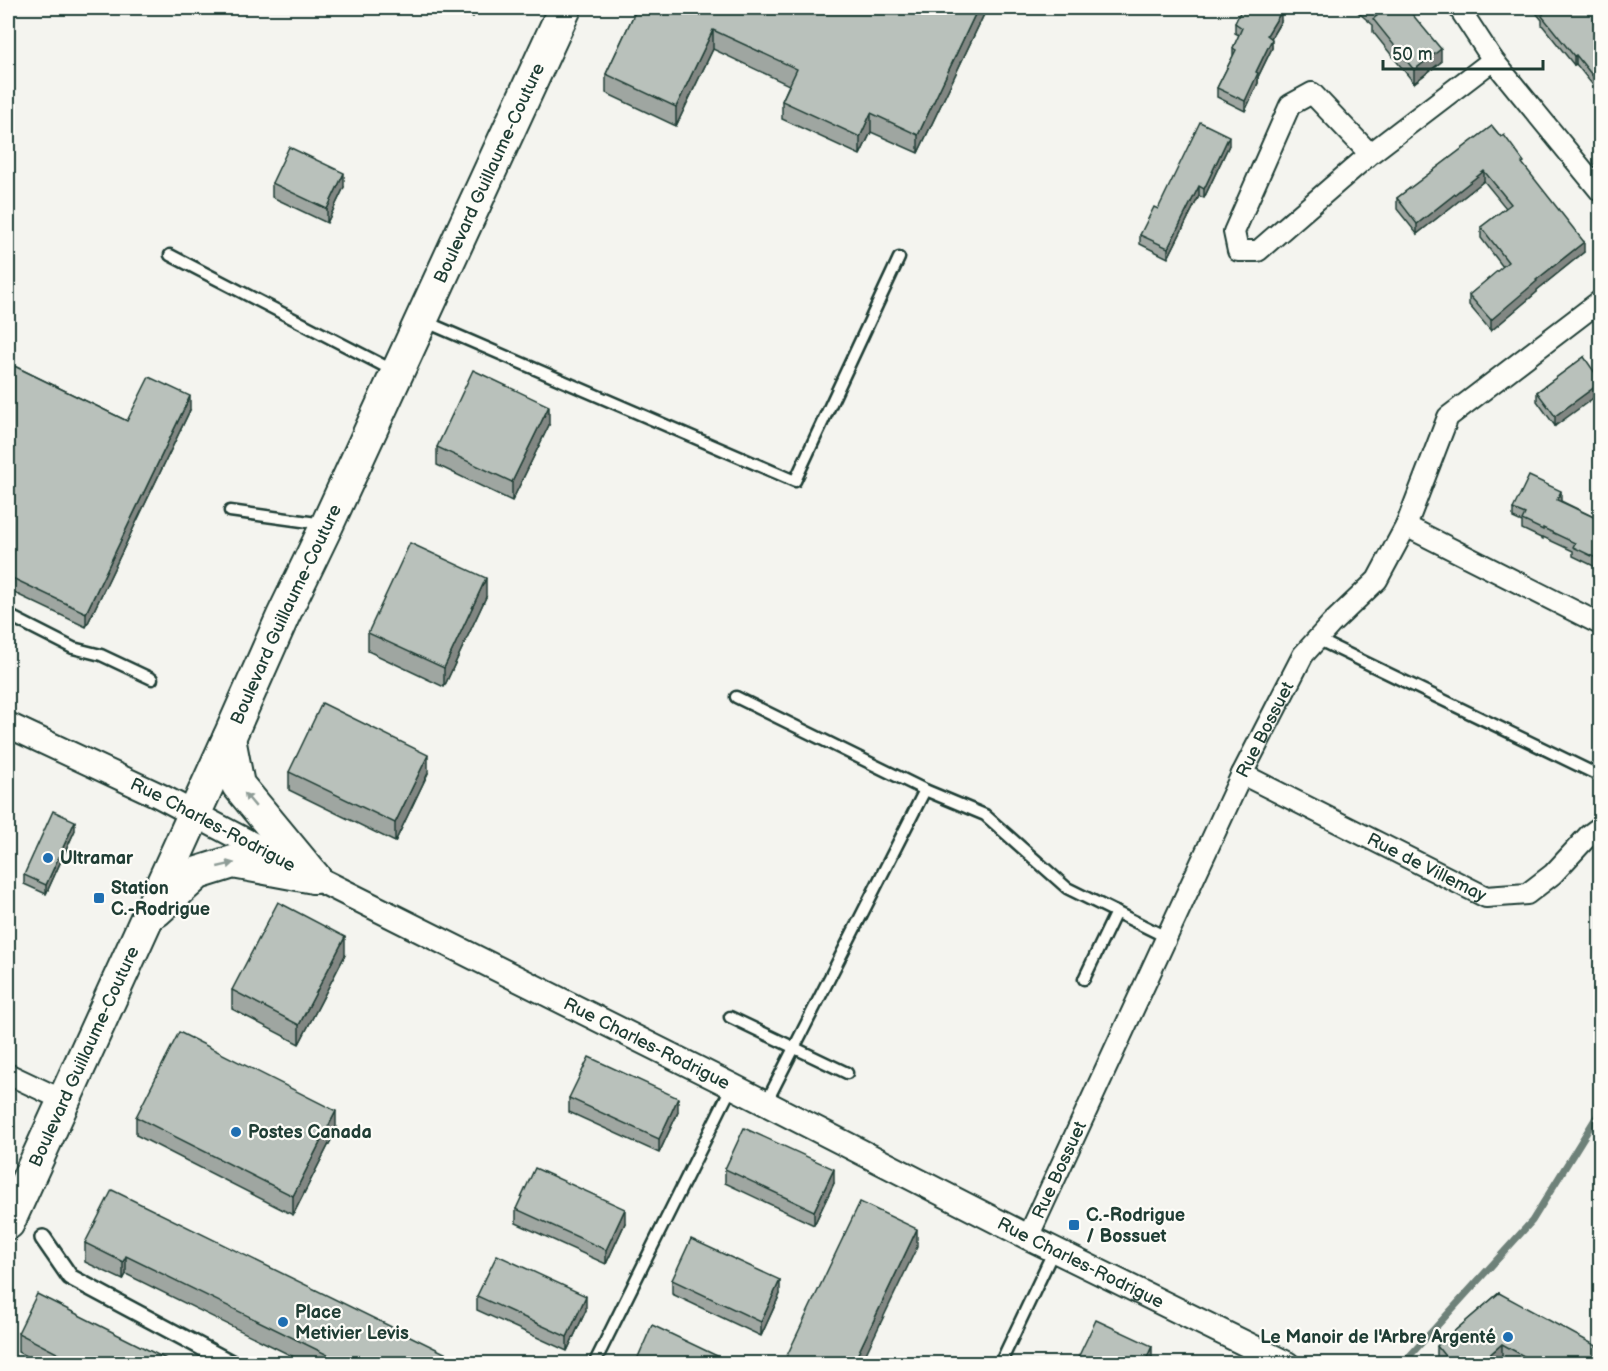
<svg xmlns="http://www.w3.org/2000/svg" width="1608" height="1371" viewBox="0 0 1608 1371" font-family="'Balsamiq Sans',sans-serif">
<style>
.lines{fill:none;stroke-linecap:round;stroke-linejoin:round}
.stream{stroke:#6e8179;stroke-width:7}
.service-casing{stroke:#1f3d34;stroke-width:15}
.pedestrian-casing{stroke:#1f3d34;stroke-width:20}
.minor-casing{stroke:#1f3d34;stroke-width:24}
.tertiary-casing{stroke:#1f3d34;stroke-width:28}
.primary-casing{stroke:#1f3d34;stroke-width:36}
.service{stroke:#fdfcf7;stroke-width:10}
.pedestrian{stroke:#fdfcf7;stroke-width:15}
.minor{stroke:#fdfcf7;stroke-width:20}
.tertiary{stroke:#fdfcf7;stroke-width:24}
.primary{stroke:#fdfcf7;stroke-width:32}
.wall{fill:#9fa6a1;stroke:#1f3d34;stroke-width:1.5}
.shaded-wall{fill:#828783;stroke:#1f3d34;stroke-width:1.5}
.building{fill:#b9c1bb;stroke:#1f3d34;stroke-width:1.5}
.oneway{fill:#8e9c96}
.poi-dot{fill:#1f6fb2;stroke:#fdfcf7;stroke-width:2}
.labels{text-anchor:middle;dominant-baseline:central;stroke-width:4.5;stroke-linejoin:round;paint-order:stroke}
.street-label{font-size:18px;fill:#1f3d34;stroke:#fdfcf7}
.poi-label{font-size:18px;font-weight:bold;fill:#1f3d34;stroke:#fdfcf7;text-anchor:start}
</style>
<rect width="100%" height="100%" fill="#f4f4ef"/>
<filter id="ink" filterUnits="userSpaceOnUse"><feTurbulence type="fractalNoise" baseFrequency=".0167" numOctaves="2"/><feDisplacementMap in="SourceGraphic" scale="12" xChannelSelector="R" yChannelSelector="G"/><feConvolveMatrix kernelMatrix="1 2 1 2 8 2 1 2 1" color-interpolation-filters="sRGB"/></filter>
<g filter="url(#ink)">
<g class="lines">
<path class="stream" d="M 1406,1360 L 1532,1221 L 1600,1111"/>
<defs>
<g id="service">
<path d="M 170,255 L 396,372"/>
<path d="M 424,321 L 795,481 L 899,258"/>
<path d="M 230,511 L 324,524"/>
<path d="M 8,615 L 73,648 L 101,655 L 152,679"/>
<path d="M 1317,639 L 1600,776"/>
<path d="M 736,697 L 925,790 L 985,815 L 1067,888 L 1166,937"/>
<path d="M 1084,979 L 1116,912"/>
<path d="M 730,1017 L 847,1073"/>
<path d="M 766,1103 L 925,790"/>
<path d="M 594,1364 L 732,1086"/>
<path d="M 1000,1364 L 1054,1250"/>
</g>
<path id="pedestrian" d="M 43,1238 L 70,1277 L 233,1364"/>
<g id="minor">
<path d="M 1459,8 L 1493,60 L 1600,191"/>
<path d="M 1370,154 L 1312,93 L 1290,105 L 1234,232 L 1238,251 L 1258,251 L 1370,154 L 1493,60"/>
<path d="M 1406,526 L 1600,624"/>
<path id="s1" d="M 1242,774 L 1486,897 L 1527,894 L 1553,874 L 1589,835 L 1600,827"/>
<path d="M 8,1074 L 63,1100"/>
<path id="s2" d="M 1028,1237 L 1242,774 L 1303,655 L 1331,624 L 1377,580 L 1406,526 L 1448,417 L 1600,301"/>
</g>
<g id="tertiary">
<path id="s3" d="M 8,725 L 160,796 L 314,877 L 732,1086 L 1028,1237 L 1287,1364"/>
</g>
<g id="primary">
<path d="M 229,738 L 238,785 L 314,877"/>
<path d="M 156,911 L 198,873 L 233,862 L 314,877"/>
<path id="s4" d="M 8,1223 L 229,738 L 283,616 L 327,525 L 565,8"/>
</g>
</defs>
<use href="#service" class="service-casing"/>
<use href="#pedestrian" class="pedestrian-casing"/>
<use href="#minor" class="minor-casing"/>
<use href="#tertiary" class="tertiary-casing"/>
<use href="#primary" class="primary-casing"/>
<use href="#service" class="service"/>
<use href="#pedestrian" class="pedestrian"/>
<use href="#minor" class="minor"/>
<use href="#tertiary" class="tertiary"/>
<use href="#primary" class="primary"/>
</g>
<g class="wall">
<path d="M 451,8 L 476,8 L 473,17 Z"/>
<path d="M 637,8 L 987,8 L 918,153 L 871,132 L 860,155 L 782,119 L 782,101 L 789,85 L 713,49 L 676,126 L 606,93 L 606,74 Z"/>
<path d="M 1353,8 L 1407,8 L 1441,62 L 1414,83 L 1373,32 L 1373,25 Z"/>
<path d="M 1532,8 L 1600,8 L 1600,24 L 1597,27 L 1600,31 L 1600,94 L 1576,64 L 1574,65 L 1542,25 L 1542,20 Z"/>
<path d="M 1281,21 L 1271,38 L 1272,48 L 1258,77 L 1258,83 L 1245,111 L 1217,97 L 1217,88 L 1233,56 L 1233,48 L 1239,35 L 1235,33 L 1235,23 Z"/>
<path d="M 1492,126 L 1524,166 L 1584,252 L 1537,290 L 1537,292 L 1491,331 L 1469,305 L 1469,295 L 1503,267 L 1481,238 L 1481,227 L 1506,208 L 1484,181 L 1417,234 L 1397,209 L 1397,198 Z"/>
<path d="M 1229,145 L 1204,198 L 1199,196 L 1168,258 L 1140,244 L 1140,235 L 1158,209 Z"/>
<path d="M 272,183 L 344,187 L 327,223 L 272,197 Z"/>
<path d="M 1584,357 L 1555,426 L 1537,401 L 1537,392 Z"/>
<path d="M 8,363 L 127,421 L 190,410 L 86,627 L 8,590 Z"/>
<path d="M 549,425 L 512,501 L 437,465 L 437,447 Z"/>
<path d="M 1561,501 L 1600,520 L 1600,569 L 1573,556 L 1573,551 L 1543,537 L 1543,539 L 1522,529 L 1522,522 L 1513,518 L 1513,509 Z"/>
<path d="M 486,597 L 444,687 L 368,651 L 368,633 Z"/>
<path d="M 289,772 L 428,773 L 395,842 L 289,790 Z"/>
<path d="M 75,830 L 46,894 L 24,884 L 24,875 Z"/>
<path d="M 345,955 L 299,1044 L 232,1009 L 232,990 Z"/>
<path d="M 569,1098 L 678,1112 L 659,1153 L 569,1112 Z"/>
<path d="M 136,1117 L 336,1130 L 293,1215 L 136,1135 Z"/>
<path d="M 725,1169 L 834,1183 L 814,1225 L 725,1183 Z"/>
<path d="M 516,1209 L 625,1223 L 606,1264 L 516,1223 Z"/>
<path d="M 85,1243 L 467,1364 L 308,1364 L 126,1274 L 123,1280 L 85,1262 Z"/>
<path d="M 672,1280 L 780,1294 L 761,1336 L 672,1294 Z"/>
<path d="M 1499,1293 L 1600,1364 L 1504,1364 L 1502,1363 L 1501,1364 L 1437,1364 L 1437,1346 Z"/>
<path d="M 477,1296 L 586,1310 L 567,1351 L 477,1310 Z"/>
<path d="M 18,1333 L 176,1364 L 41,1364 L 18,1352 Z"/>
</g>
<g class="shaded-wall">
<path d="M 473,8 L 476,8 L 473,17 Z"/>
<path d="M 978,8 L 987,8 L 918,153 L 918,135 Z"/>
<path d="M 1281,12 L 1281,21 L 1267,45 L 1267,35 Z"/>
<path d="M 1600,15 L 1600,24 L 1593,30 L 1593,21 Z"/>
<path d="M 713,30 L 713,49 L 676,126 L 676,107 Z"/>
<path d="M 1272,39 L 1272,48 L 1258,77 L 1258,83 L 1245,111 L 1245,101 L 1256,72 Z"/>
<path d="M 1441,49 L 1441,62 L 1414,83 L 1414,70 Z"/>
<path d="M 1576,55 L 1576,64 L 1574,65 L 1574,56 Z"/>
<path d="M 871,113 L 871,132 L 860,155 L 860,137 Z"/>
<path d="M 1229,136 L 1229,145 L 1204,198 L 1204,189 Z"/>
<path d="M 1484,171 L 1484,181 L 1417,234 L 1417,224 Z"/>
<path d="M 344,173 L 344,187 L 327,223 L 327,209 Z"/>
<path d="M 1199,186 L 1199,196 L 1168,258 L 1168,248 Z"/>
<path d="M 1584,242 L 1584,252 L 1537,290 L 1537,292 L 1491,331 L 1491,320 L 1536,280 Z"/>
<path d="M 1600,383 L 1600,393 L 1555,426 L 1555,416 Z"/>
<path d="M 190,396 L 190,410 L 86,627 L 86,613 Z"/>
<path d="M 549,406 L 549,425 L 512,501 L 512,482 Z"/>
<path d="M 1561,491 L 1561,501 L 1557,509 L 1557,500 Z"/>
<path d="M 486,578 L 486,597 L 444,687 L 444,668 Z"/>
<path d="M 428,755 L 428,773 L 395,842 L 395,823 Z"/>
<path d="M 11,788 L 11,802 L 8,810 L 8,796 Z"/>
<path d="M 75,821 L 75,830 L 46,894 L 46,885 Z"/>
<path d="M 345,937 L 345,955 L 299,1044 L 299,1025 Z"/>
<path d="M 678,1098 L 678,1112 L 659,1153 L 659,1139 Z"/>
<path d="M 336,1111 L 336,1130 L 293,1215 L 293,1196 Z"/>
<path d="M 834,1169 L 834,1183 L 814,1225 L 814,1211 Z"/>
<path d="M 625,1209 L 625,1223 L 606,1264 L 606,1250 Z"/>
<path d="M 917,1229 L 917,1247 L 861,1364 L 853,1364 Z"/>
<path d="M 126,1256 L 126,1274 L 123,1280 L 123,1262 Z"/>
<path d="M 780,1280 L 780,1294 L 761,1336 L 761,1322 Z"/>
<path d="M 586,1296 L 586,1310 L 567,1351 L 567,1337 Z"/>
<path d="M 1502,1344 L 1502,1363 L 1501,1364 L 1479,1364 Z"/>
<path d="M 1152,1346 L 1152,1364 L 1144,1364 Z"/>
</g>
<g class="building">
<path d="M 637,8 L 978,8 L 918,135 L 871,113 L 860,137 L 782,101 L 797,69 L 713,30 L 676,107 L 606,74 Z"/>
<path d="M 1242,8 L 1272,8 L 1281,12 L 1267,35 L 1272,39 L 1256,72 L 1258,73 L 1245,101 L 1217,88 L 1236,50 L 1233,48 L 1242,28 L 1235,23 Z"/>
<path d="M 1367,8 L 1407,8 L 1441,49 L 1414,70 L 1373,19 L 1377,16 Z"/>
<path d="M 1540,8 L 1600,8 L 1600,15 L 1593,21 L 1600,31 L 1600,85 L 1576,55 L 1574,56 L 1542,16 L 1544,13 Z"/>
<path d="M 1200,122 L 1229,136 L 1204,189 L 1199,186 L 1168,248 L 1140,235 L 1154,207 L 1158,209 Z"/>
<path d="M 1492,126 L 1501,137 L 1504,135 L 1524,162 L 1522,163 L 1584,242 L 1536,280 L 1537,281 L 1491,320 L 1469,295 L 1508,262 L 1481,227 L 1511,204 L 1484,171 L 1417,224 L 1397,198 Z"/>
<path d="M 289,147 L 344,173 L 327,209 L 272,183 Z"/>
<path d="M 1584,357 L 1600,380 L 1600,383 L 1555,416 L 1537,392 Z"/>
<path d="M 8,363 L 127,421 L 149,377 L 190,396 L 86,613 L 8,576 Z"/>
<path d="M 473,370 L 549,406 L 512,482 L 437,447 Z"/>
<path d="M 1529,476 L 1561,491 L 1557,500 L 1600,520 L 1600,560 L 1573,547 L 1575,543 L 1543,528 L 1543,530 L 1522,520 L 1525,514 L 1513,509 Z"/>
<path d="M 410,543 L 486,578 L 444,668 L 368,633 Z"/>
<path d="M 322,703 L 428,755 L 395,823 L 289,772 Z"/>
<path d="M 8,787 L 11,788 L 8,796 Z"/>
<path d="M 53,811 L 75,821 L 46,885 L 24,875 Z"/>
<path d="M 278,902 L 345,937 L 299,1025 L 232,990 Z"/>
<path d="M 179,1032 L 336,1111 L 293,1196 L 136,1117 Z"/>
<path d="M 589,1057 L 678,1098 L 659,1139 L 569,1098 Z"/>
<path d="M 744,1128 L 834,1169 L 814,1211 L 725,1169 Z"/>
<path d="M 535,1168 L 625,1209 L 606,1250 L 516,1209 Z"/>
<path d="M 112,1190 L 467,1364 L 346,1364 L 126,1256 L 123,1262 L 85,1243 Z"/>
<path d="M 860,1202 L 917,1229 L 853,1364 L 783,1364 Z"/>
<path d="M 691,1239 L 780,1280 L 761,1322 L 672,1280 Z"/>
<path d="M 497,1255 L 586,1296 L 567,1337 L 477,1296 Z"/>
<path d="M 1499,1293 L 1600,1348 L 1600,1364 L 1538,1364 L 1502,1344 L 1479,1364 L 1451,1364 L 1437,1346 Z"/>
<path d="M 37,1294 L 176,1364 L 78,1364 L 18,1333 Z"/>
<path d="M 1096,1320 L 1152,1346 L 1144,1364 L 1075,1364 Z"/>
<path d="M 652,1325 L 734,1364 L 635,1364 Z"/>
</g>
<defs><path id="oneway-solid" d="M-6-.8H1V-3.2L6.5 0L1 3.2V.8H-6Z" transform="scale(1.5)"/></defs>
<g class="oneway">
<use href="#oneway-solid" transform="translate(250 800) rotate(-130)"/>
<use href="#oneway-solid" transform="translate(226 865) rotate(-13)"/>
</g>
</g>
<g class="poi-dot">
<circle cx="48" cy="858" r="6"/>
<rect x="93" y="892" width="12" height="12" rx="3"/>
<circle cx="236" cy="1132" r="6"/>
<rect x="1068" y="1219" width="12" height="12" rx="3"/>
<circle cx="283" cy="1322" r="6"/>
<circle cx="1508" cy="1337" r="6"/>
</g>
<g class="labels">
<g class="street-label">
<text stroke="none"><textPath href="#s4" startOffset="1155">Boulevard Guillaume-Couture</textPath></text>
<text stroke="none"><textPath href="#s4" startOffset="669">Boulevard Guillaume-Couture</textPath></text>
<text stroke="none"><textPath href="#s2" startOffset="560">Rue Bossuet</textPath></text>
<text stroke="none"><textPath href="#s3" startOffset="228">Rue Charles-Rodrigue</textPath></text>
<text stroke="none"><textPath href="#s1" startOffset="207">Rue de Villemay</textPath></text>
<text stroke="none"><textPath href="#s3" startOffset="714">Rue Charles-Rodrigue</textPath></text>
<text stroke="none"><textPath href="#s4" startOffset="183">Boulevard Guillaume-Couture</textPath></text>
<text stroke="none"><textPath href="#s2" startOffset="74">Rue Bossuet</textPath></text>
<text stroke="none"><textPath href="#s3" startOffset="1200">Rue Charles-Rodrigue</textPath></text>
</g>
<g class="poi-label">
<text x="60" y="858">Ultramar</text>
<text x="111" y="888">Station<tspan x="111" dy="21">C.-Rodrigue</tspan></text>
<text x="248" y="1132">Postes Canada</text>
<text x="1086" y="1215">C.-Rodrigue<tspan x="1086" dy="21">/ Bossuet</tspan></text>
<text x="295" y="1312">Place<tspan x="295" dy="21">Metivier Levis</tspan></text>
<text x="1496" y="1337" text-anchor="end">Le Manoir de l'Arbre Argenté</text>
</g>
</g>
<rect width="1608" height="1371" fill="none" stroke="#fdfcf7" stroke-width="30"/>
<rect x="15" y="15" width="1578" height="1341" fill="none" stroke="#1f3d34" stroke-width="2" filter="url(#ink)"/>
<path d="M1383 60v9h160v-9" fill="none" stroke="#1f3d34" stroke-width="3"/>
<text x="1392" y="60" font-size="18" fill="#1f3d34" stroke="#fdfcf7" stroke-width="4.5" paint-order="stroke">50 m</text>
</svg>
